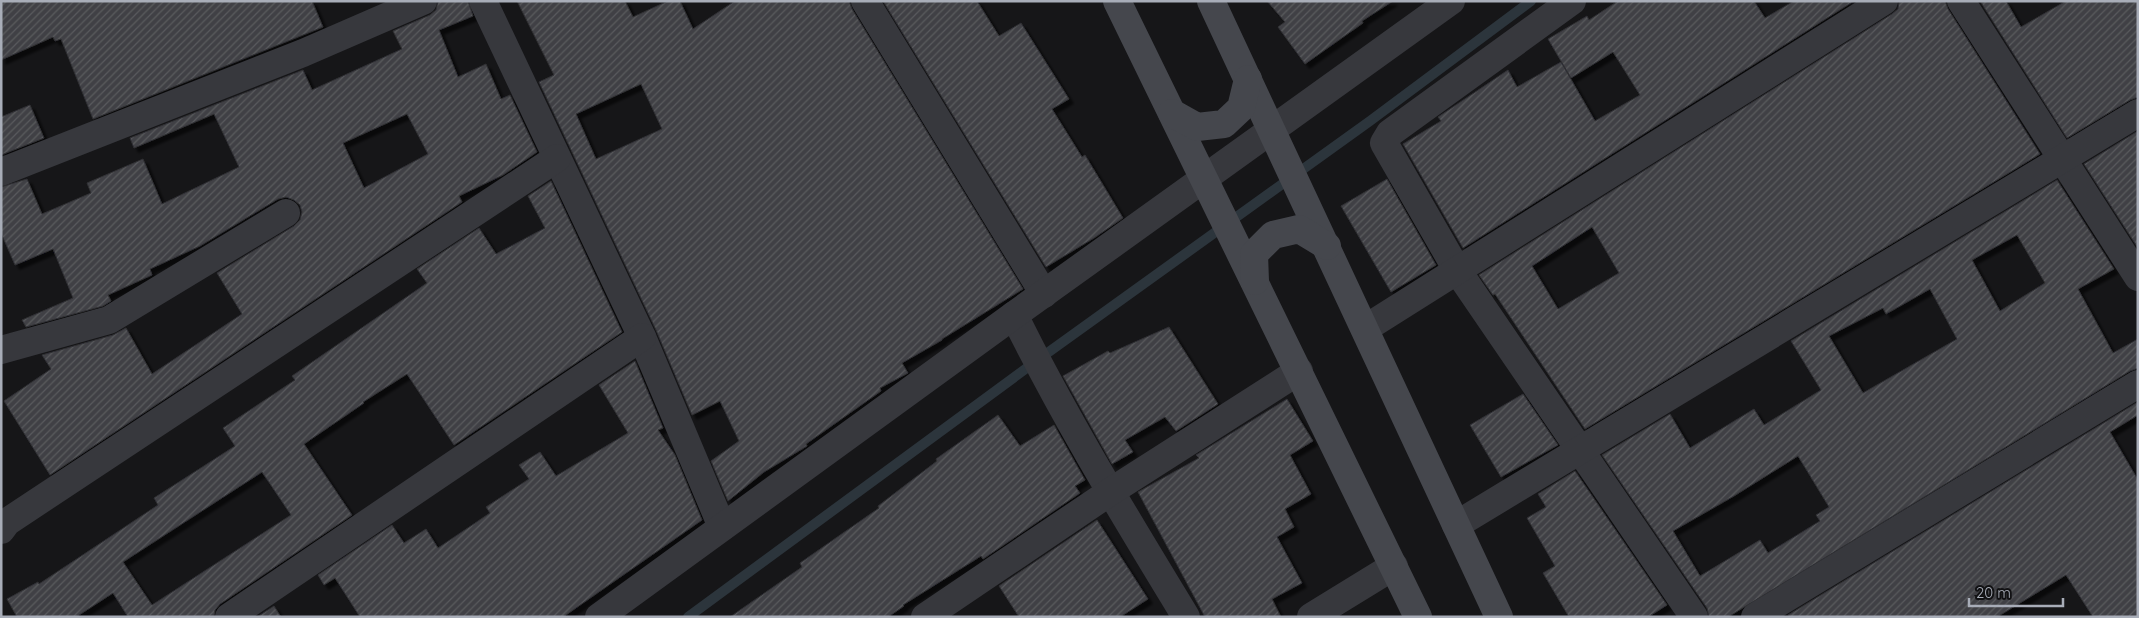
<svg xmlns="http://www.w3.org/2000/svg" width="2139" height="618" viewBox="0 0 2139 618" font-family="Quicksand,sans-serif">
<style>
.lines{fill:none;stroke-linecap:round;stroke-linejoin:round}
.stream{stroke:#2c353c;stroke-width:10}
.building{fill:url(#building-hatch);stroke:#303034;fill-rule:evenodd;filter:url(#shadow)}
.street{stroke:#37383d;stroke-width:28}
.secondary{stroke:#45474d;stroke-width:28}
</style>
<defs>
<pattern id="building-hatch" width="6" height="6" patternUnits="userSpaceOnUse" patternTransform="scale(1.25)"><rect width="6" height="6" fill="#404145"/><path d="M-1 1l2-2M0 6l6-6M5 7l2-2" fill="none" stroke="#595a5e"/></pattern>
<filter id="shadow"><feDropShadow dx="4.5" dy="4.5" stdDeviation="1" flood-color="#0009"/></filter>
</defs>
<rect width="100%" height="100%" fill="#161618"/>
<g class="lines">
<path class="stream" d="M 688,617 L 1039,359 L 1370,121 L 1531,1"/>
</g>
<g class="building">
<path d="M 1,1 L 312,1 L 323,27 L 93,119 L 61,39 L 55,41 L 53,37 L 1,60 Z"/>
<path d="M 438,1 L 468,1 L 473,16 L 439,30 L 458,77 L 486,64 L 501,99 L 510,95 L 537,152 L 503,175 L 459,196 L 462,202 L 50,475 L 4,401 L 51,369 L 42,355 L 113,335 L 126,328 L 152,374 L 242,314 L 217,273 L 294,226 L 300,220 L 302,212 L 300,205 L 294,200 L 286,197 L 278,199 L 200,246 L 150,269 L 152,275 L 108,295 L 111,301 L 103,306 L 26,327 L 22,320 L 73,298 L 53,249 L 15,265 L 1,233 L 1,187 L 27,179 L 42,214 L 91,193 L 87,183 L 143,159 L 162,204 L 239,167 L 214,114 L 134,148 L 130,138 L 303,70 L 312,90 L 402,49 L 393,31 L 430,15 L 436,10 ZM 407,114 L 428,154 L 364,188 L 343,143 Z"/>
<path d="M 517,1 L 625,1 L 633,17 L 668,1 L 680,1 L 693,29 L 735,1 L 849,1 L 852,9 L 1023,289 L 942,339 L 942,340 L 902,363 L 908,373 L 880,388 L 881,391 L 806,444 L 807,446 L 764,472 L 728,501 L 711,461 L 739,441 L 720,401 L 692,415 L 656,330 L 539,82 L 554,75 ZM 641,84 L 662,129 L 596,159 L 576,114 Z"/>
<path d="M 883,1 L 977,1 L 999,36 L 1021,23 L 1069,99 L 1052,109 L 1082,157 L 1085,155 L 1123,218 L 1094,238 L 1046,267 Z"/>
<path d="M 1267,1 L 1393,1 L 1362,21 L 1363,23 L 1305,64 L 1278,27 L 1285,22 Z"/>
<path d="M 1618,1 L 1754,1 L 1765,18 L 1794,1 L 1854,1 L 1463,248 L 1403,144 L 1441,121 L 1438,117 L 1508,70 L 1517,87 L 1561,62 L 1595,121 L 1640,95 L 1613,52 L 1571,78 L 1548,39 L 1587,16 L 1589,20 Z"/>
<path d="M 1899,1 L 1945,1 L 1948,9 L 2040,154 L 1585,429 L 1495,294 L 1493,295 L 1479,275 L 1892,14 L 1898,9 ZM 1592,227 L 1619,273 L 1558,309 L 1532,266 Z"/>
<path d="M 1980,1 L 2006,1 L 2021,27 L 2066,1 L 2138,1 L 2138,97 L 2130,100 L 2067,138 Z"/>
<path d="M 30,105 L 44,138 L 1,155 L 1,117 Z"/>
<path d="M 2138,131 L 2138,248 L 2084,164 Z"/>
<path d="M 1387,179 L 1436,265 L 1391,292 L 1341,206 Z"/>
<path d="M 2057,180 L 2114,269 L 2078,289 L 2113,353 L 2138,339 L 2138,368 L 2130,371 L 1728,617 L 1709,617 L 1707,608 L 1602,455 L 1670,414 L 1690,448 L 1754,409 L 1764,425 L 1821,390 L 1791,341 ZM 2017,235 L 2045,283 L 2000,311 L 1972,260 ZM 1930,289 L 1957,339 L 1863,393 L 1829,336 L 1883,308 L 1886,314 ZM 1798,456 L 1829,507 L 1816,515 L 1820,521 L 1768,553 L 1760,540 L 1700,576 L 1673,531 L 1734,496 Z"/>
<path d="M 551,181 L 622,332 L 454,445 L 407,374 L 363,402 L 364,403 L 304,444 L 352,515 L 220,604 L 215,610 L 214,617 L 128,617 L 113,593 L 76,617 L 17,617 L 7,599 L 38,582 L 39,584 L 158,505 L 154,498 L 235,446 L 223,428 L 295,380 L 292,376 L 427,283 L 417,269 L 479,228 L 496,254 L 545,228 L 528,196 ZM 262,472 L 291,515 L 152,605 L 123,562 Z"/>
<path d="M 1169,327 L 1218,404 L 1176,431 L 1165,417 L 1125,440 L 1133,452 L 1112,464 L 1063,376 L 1108,351 L 1110,353 Z"/>
<path d="M 635,361 L 663,428 L 658,430 L 675,455 L 702,520 L 563,617 L 360,617 L 335,578 L 324,585 L 318,575 L 392,525 L 404,543 L 426,529 L 438,548 L 490,513 L 486,507 L 529,479 L 519,465 L 540,452 L 556,476 L 628,433 L 599,385 Z"/>
<path d="M 1523,394 L 1558,445 L 1501,477 L 1470,425 Z"/>
<path d="M 1287,399 L 1313,441 L 1290,455 L 1311,494 L 1285,509 L 1294,527 L 1277,537 L 1302,583 L 1272,599 L 1281,617 L 1205,617 L 1138,492 L 1199,458 L 1196,455 Z"/>
<path d="M 2138,402 L 2138,415 L 2110,432 L 2138,480 L 2138,617 L 2093,617 L 2066,575 L 1997,617 L 1789,617 L 1788,615 Z"/>
<path d="M 998,415 L 1020,446 L 1054,425 L 1085,480 L 1075,486 L 1080,493 L 983,559 L 981,556 L 903,605 L 904,606 L 888,617 L 730,617 L 802,567 L 800,563 L 879,508 L 878,506 L 937,461 L 936,459 Z"/>
<path d="M 1575,471 L 1667,605 L 1648,617 L 1569,617 L 1543,573 L 1555,566 L 1527,518 L 1546,507 L 1538,494 Z"/>
<path d="M 1097,520 L 1148,599 L 1120,617 L 1019,617 L 999,586 Z"/>
<path d="M 274,606 L 281,617 L 257,617 Z"/>
</g>
<g class="lines">
<g class="street">
<path d="M 483,1 L 642,337 L 722,527"/>
<path d="M 865,1 L 1044,294"/>
<path d="M 1572,1 L 1390,133 L 1384,143 L 1457,270 L 1694,617"/>
<path d="M 1961,1 L 2138,277"/>
<path d="M 1,172 L 303,53 L 423,1"/>
<path d="M 1014,315 C 1065,419 1126,518 1186,617"/>
<path d="M 1366,328 L 1884,1"/>
<path d="M 1,350 L 109,320 L 286,213"/>
<path d="M 1456,525 L 2138,113"/>
<path d="M 1,530 L 7,522 L 557,158"/>
<path d="M 229,617 L 642,337"/>
<path d="M 599,617 L 1014,315 L 1451,1"/>
<path d="M 925,617 L 1110,492 L 1299,371"/>
<path d="M 1311,617 L 1394,566"/>
<path d="M 1755,617 L 2138,384"/>
</g>
<g class="secondary">
<path d="M 1117,1 L 1418,617"/>
<path d="M 1211,1 L 1499,617"/>
<path d="M 1172,113 L 1197,127 L 1224,124 L 1241,108 L 1248,79"/>
<path d="M 1255,281 L 1254,254 L 1273,235 L 1299,229 L 1327,246"/>
</g>
</g>
<rect width="2139" height="618" fill="none" stroke="#a8adb8" stroke-width="5"/>
<path d="M1969 598v8h94v-8" fill="none" stroke="#a8adb8" stroke-width="2.5"/>
<text x="1976" y="598" font-size="15" fill="#a8adb8" stroke="#111113" stroke-width="4" paint-order="stroke">20 m</text>
</svg>
